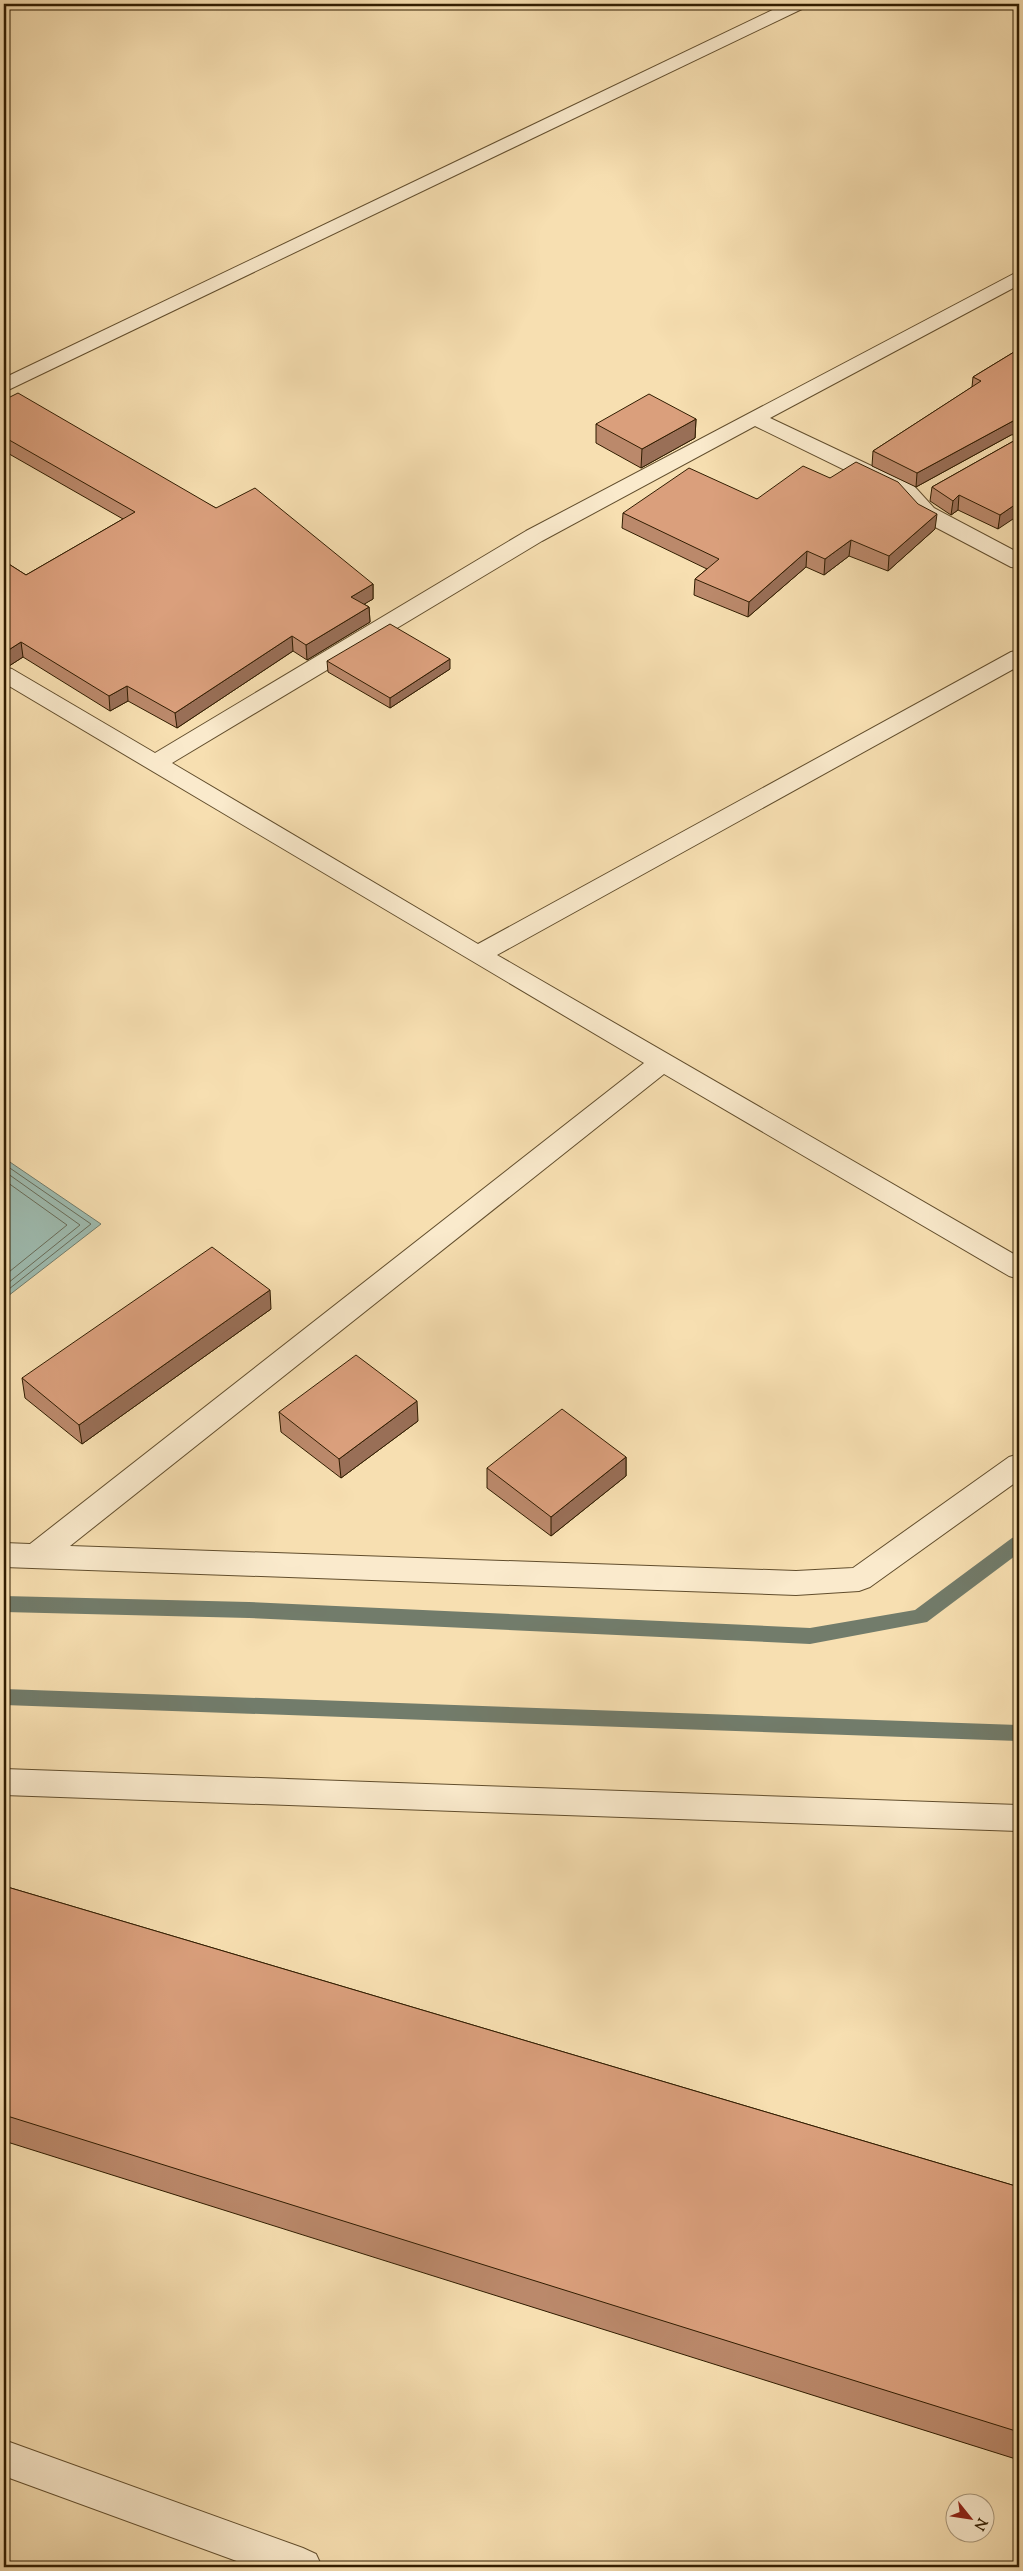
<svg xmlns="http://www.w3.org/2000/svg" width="1023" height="2571" viewBox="0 0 1023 2571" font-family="'Sorts Mill Goudy',serif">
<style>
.water{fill:#9ebcb1;stroke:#727c6b}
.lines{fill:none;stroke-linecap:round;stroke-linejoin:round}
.shore{stroke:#686c59;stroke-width:1}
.stream{fill:#727c6b;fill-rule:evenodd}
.minor-casing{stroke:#624e2d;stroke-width:2}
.minor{fill:#faeacc;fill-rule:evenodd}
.wall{fill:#bb896b;stroke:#311d01}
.shaded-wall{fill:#996f57;stroke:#311d01}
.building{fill:#da9f7c;stroke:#311d01}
</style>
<rect width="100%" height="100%" fill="#f7dfb1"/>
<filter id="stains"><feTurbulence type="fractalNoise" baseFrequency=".004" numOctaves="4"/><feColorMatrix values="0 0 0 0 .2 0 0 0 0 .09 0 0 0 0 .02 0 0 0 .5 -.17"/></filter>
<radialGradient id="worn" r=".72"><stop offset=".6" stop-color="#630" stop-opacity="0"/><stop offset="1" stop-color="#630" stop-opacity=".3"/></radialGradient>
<path class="water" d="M 4,1158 L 101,1224 L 8,1296 L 4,1293 Z"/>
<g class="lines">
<g class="shore">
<path d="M 4,1164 L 91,1224 L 9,1289 L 4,1289"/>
<path d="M 4,1171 L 80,1225 L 8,1283 L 4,1283"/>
<path d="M 4,1180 L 67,1225 L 4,1276"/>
</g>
<g class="stream">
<path d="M 1019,1536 L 1019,1553 L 927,1622 L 810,1644 L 249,1618 L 4,1612 L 4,1596 L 249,1602 L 810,1628 L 915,1610 L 1012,1538 Z"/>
<path d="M 4,1689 L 1019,1725 L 1019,1741 L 4,1705 Z"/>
</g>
<defs>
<g id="minor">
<path d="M 785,4 L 807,4 L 804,8 L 4,392 L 4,378 Z"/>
<path d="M 1019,271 L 1019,285 L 770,418 L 914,486 L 934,508 L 1019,553 L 1019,568 L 1011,567 L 918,518 L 898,496 L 755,426 L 542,541 L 172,763 L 478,944 L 1011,652 L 1019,650 L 1019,666 L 497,955 L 1019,1257 L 1019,1279 L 1009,1276 L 664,1074 L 70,1546 L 796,1571 L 853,1568 L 1009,1457 L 1019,1454 L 1019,1480 L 870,1587 L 859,1591 L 796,1595 L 4,1567 L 4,1543 L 30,1544 L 644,1063 L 4,683 L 4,667 L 12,669 L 155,753 L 526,531 Z"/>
<path d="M 4,1769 L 1019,1805 L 1019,1831 L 4,1795 Z"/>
<path d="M 4,2440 L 303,2548 L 316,2554 L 322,2567 L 253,2567 L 4,2476 Z"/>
</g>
</defs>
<use href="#minor" class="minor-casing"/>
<use href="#minor" class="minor"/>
</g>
<g class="wall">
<path d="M 1019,349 L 1011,435 L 916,487 L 872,466 L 873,451 L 972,387 L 973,377 Z"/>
<path d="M 4,400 L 216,508 L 373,584 L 373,599 L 364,604 L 369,607 L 370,622 L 307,660 L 293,651 L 177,728 L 128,701 L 110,711 L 23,657 L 9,666 L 4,666 L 4,561 L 26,575 L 123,519 L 4,451 Z"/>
<path d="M 696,419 L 695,438 L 641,468 L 596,443 L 596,424 Z"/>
<path d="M 1019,438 L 998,529 L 958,510 L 951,515 L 930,501 L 932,487 Z"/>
<path d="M 830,478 L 935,529 L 888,571 L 849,556 L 824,575 L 806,567 L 748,617 L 694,595 L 695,579 L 707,569 L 622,528 L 623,513 L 757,499 Z"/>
<path d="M 327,661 L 450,669 L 390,708 L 328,672 Z"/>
<path d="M 271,1309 L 82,1444 L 25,1398 L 22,1378 Z"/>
<path d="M 279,1412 L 418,1421 L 341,1478 L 281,1432 Z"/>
<path d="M 626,1457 L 626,1476 L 551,1536 L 487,1488 L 487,1468 Z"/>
<path d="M 4,1886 L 1019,2187 L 1019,2460 L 4,2141 Z"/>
</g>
<g class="shaded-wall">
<path d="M 696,419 L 695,438 L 641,468 L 642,449 Z"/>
<path d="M 1019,420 L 1019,434 L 1011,435 L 916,487 L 917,473 L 1013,421 Z"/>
<path d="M 959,495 L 958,510 L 951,515 L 953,501 Z"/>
<path d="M 1019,502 L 1019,515 L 998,529 L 1000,515 Z"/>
<path d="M 937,514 L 935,529 L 888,571 L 889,556 Z"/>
<path d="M 851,540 L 849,556 L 824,575 L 825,559 Z"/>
<path d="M 807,551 L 806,567 L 748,617 L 749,602 Z"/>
<path d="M 373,584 L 373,599 L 351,612 L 351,597 Z"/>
<path d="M 369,607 L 370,622 L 307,660 L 306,645 Z"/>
<path d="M 292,636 L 293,651 L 177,728 L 175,713 Z"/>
<path d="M 21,642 L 23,657 L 9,666 L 7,651 Z"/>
<path d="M 450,659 L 450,669 L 390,708 L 390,698 Z"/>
<path d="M 127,686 L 128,701 L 110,711 L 109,696 Z"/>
<path d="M 270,1290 L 271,1309 L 82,1444 L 79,1425 Z"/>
<path d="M 417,1401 L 418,1421 L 341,1478 L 339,1459 Z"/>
<path d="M 626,1457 L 626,1476 L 551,1536 L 551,1517 Z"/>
</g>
<g class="building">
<path d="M 1019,349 L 1019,420 L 1013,421 L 917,473 L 873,451 L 981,381 L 973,377 Z"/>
<path d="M 18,393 L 216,508 L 255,488 L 373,584 L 351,597 L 369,607 L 306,645 L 292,636 L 175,713 L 127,686 L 109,696 L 21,642 L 7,651 L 4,651 L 4,561 L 26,575 L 135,512 L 4,437 L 4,400 Z"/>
<path d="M 649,394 L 696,419 L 642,449 L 596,424 Z"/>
<path d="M 1019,438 L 1019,502 L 1000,515 L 959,495 L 953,501 L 932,487 Z"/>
<path d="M 856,462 L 898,482 L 918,504 L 937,514 L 889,556 L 851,540 L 825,559 L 807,551 L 749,602 L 695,579 L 719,559 L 623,513 L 689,468 L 757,499 L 803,466 L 830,478 Z"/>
<path d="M 390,624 L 450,659 L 390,698 L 327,661 Z"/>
<path d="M 212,1247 L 270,1290 L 79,1425 L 22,1378 Z"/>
<path d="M 356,1355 L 417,1401 L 339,1459 L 279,1412 Z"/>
<path d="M 562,1409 L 626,1457 L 551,1517 L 487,1468 Z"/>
<path d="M 4,1886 L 1019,2187 L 1019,2432 L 4,2115 Z"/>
</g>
<rect width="1023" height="2571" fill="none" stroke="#f7dfb1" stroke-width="20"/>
<rect x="5" y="5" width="1013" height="2561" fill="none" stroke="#311d01" stroke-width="2.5"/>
<rect x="10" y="10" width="1003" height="2551" fill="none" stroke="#311d01"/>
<g transform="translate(970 2518) rotate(120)"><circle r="24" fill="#faeacc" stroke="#aa987b"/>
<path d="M0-4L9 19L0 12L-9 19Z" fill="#8f2418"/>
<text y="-8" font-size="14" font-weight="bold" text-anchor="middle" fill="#311d01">N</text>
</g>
<rect width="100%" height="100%" filter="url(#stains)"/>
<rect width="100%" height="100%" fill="url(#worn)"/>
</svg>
